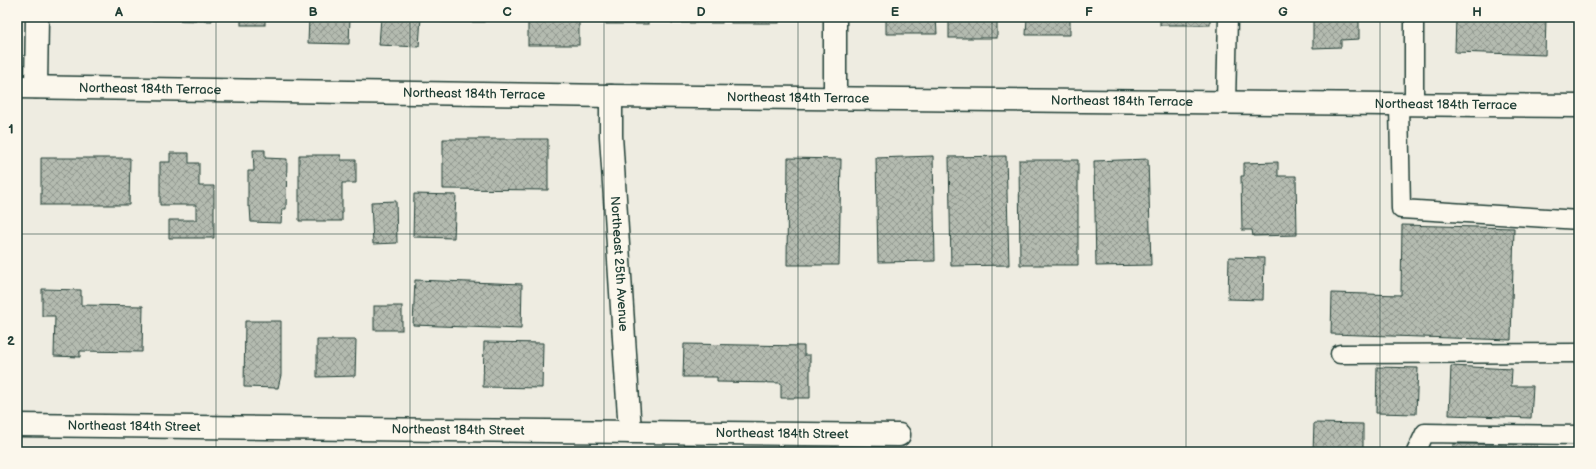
<svg xmlns="http://www.w3.org/2000/svg" width="1596" height="469" viewBox="0 0 1596 469" font-family="'Balsamiq Sans',sans-serif">
<style>
.building{fill:url(#building-cross-hatch);stroke:#1f3d34}
.lines{fill:none;stroke-linecap:round;stroke-linejoin:round}
.service-casing{stroke:#1f3d34;stroke-width:21}
.minor-casing{stroke:#1f3d34;stroke-width:25}
.service{stroke:#fbf7ec;stroke-width:18}
.minor{stroke:#fbf7ec;stroke-width:22}
.grid{fill:none;stroke:#1f3d34;stroke-width:1;stroke-opacity:0.55}
.labels{text-anchor:middle;dominant-baseline:central;stroke-width:4;stroke-linejoin:round;paint-order:stroke}
.street-label{font-size:13px;fill:#1f3d34;stroke:#fbf7ec}
.neatline{fill:none;stroke:#1f3d34;stroke-width:1.5}
.grid-label{font-size:13px;text-anchor:middle;font-weight:bold;fill:#1f3d34}
</style>
<defs>
<pattern id="building-cross-hatch" width="8" height="8" patternUnits="userSpaceOnUse"><rect width="8" height="8" fill="#b4bbb0"/><path d="M0 0l8 8M0 8l8-8" fill="none" stroke="#929990"/></pattern>
</defs>
<rect width="100%" height="100%" fill="#eeece1"/>
<filter id="ink" filterUnits="userSpaceOnUse"><feTurbulence type="fractalNoise" baseFrequency=".025" numOctaves="2"/><feDisplacementMap in="SourceGraphic" scale="8" xChannelSelector="R" yChannelSelector="G"/><feConvolveMatrix kernelMatrix="1 2 1 2 8 2 1 2 1" color-interpolation-filters="sRGB"/></filter>
<g filter="url(#ink)">
<g class="building">
<path d="M 141,17 L 212,17 L 212,21 L 141,20 Z"/>
<rect x="241" y="17" width="24" height="8"/>
<path d="M 309,17 L 350,17 L 349,44 L 308,43 Z"/>
<path d="M 381,17 L 421,17 L 419,47 L 379,45 Z"/>
<rect x="442" y="17" width="42" height="5"/>
<rect x="528" y="17" width="51" height="28"/>
<rect x="606" y="17" width="42" height="7"/>
<rect x="672" y="17" width="50" height="6"/>
<rect x="731" y="17" width="48" height="6"/>
<path d="M 886,17 L 936,17 L 937,34 L 886,34 Z"/>
<rect x="949" y="17" width="48" height="21"/>
<path d="M 1027,17 L 1070,17 L 1070,35 L 1026,35 Z"/>
<rect x="1160" y="17" width="50" height="8"/>
<path d="M 1313,17 L 1359,17 L 1359,39 L 1341,40 L 1341,47 L 1313,48 Z"/>
<path d="M 1456,17 L 1546,17 L 1545,55 L 1455,52 Z"/>
<path d="M 443,139 L 548,139 L 548,190 L 443,189 Z"/>
<path d="M 253,150 L 265,150 L 265,158 L 287,159 L 286,209 L 282,209 L 281,223 L 251,222 L 250,207 L 248,207 L 248,171 L 254,171 Z"/>
<path d="M 170,153 L 189,153 L 189,163 L 199,163 L 199,186 L 214,186 L 214,238 L 169,238 L 169,220 L 196,220 L 196,205 L 160,205 L 160,162 L 170,162 Z"/>
<path d="M 299,155 L 341,155 L 341,160 L 356,160 L 356,183 L 342,183 L 342,221 L 299,221 Z"/>
<path d="M 933,156 L 935,261 L 878,262 L 876,158 Z"/>
<path d="M 1006,156 L 1009,265 L 951,266 L 949,157 Z"/>
<path d="M 41,158 L 130,158 L 129,205 L 41,205 Z"/>
<path d="M 788,158 L 841,159 L 839,265 L 787,265 Z"/>
<path d="M 1148,159 L 1151,265 L 1096,266 L 1094,161 Z"/>
<path d="M 1019,160 L 1078,160 L 1078,265 L 1020,265 Z"/>
<path d="M 1278,162 L 1278,176 L 1296,176 L 1297,235 L 1253,236 L 1252,230 L 1242,230 L 1241,176 L 1244,176 L 1244,163 Z"/>
<path d="M 414,194 L 456,195 L 454,238 L 413,237 Z"/>
<path d="M 396,201 L 397,243 L 373,244 L 371,202 Z"/>
<path d="M 1402,225 L 1514,228 L 1511,340 L 1331,334 L 1332,293 L 1401,295 Z"/>
<path d="M 1229,257 L 1264,258 L 1263,300 L 1228,299 Z"/>
<path d="M 415,280 L 522,284 L 521,329 L 413,325 Z"/>
<path d="M 42,289 L 81,290 L 81,305 L 143,306 L 142,352 L 80,351 L 80,357 L 54,356 L 55,316 L 42,316 Z"/>
<rect x="374" y="306" width="28" height="24"/>
<path d="M 245,321 L 281,321 L 281,375 L 278,388 L 244,387 Z"/>
<path d="M 317,340 L 356,340 L 355,376 L 317,377 Z"/>
<path d="M 484,342 L 543,343 L 542,388 L 483,387 Z"/>
<path d="M 684,344 L 804,346 L 804,355 L 810,355 L 810,398 L 781,398 L 781,383 L 717,382 L 717,377 L 683,377 Z"/>
<path d="M 1451,366 L 1512,369 L 1511,386 L 1533,386 L 1531,418 L 1449,415 Z"/>
<path d="M 1377,367 L 1418,368 L 1416,414 L 1376,413 Z"/>
<path d="M 1314,423 L 1363,424 L 1363,452 L 1313,452 Z"/>
<rect x="1453" y="444" width="84" height="8"/>
</g>
<g class="lines">
<defs>
<g id="service">
<path d="M 1414,17 L 1414,104"/>
<path d="M 1226,102 L 1228,17"/>
<path d="M 1399,104 L 1401,209 L 1579,220"/>
<path d="M 1340,354 L 1579,353"/>
<path d="M 1416,452 L 1425,433 L 1579,435"/>
</g>
<g id="minor">
<path id="s1" d="M 17,87 L 611,96 L 1579,106"/>
<path d="M 36,87 L 37,17"/>
<path id="s2" d="M 611,96 L 611,136 L 630,432"/>
<path d="M 835,98 L 835,17"/>
<path id="s3" d="M 17,425 L 899,435"/>
</g>
</defs>
<use href="#service" class="service-casing"/>
<use href="#minor" class="minor-casing"/>
<use href="#service" class="service"/>
<use href="#minor" class="minor"/>
</g>
</g>
<path class="grid" d="M 216,17 L 216,452M 410,17 L 410,452M 604,17 L 604,452M 798,17 L 798,452M 992,17 L 992,452M 1186,17 L 1186,452M 1380,17 L 1380,452M 17,234 L 1579,234"/>
<g class="labels">
<g class="street-label">
<text stroke="none"><textPath href="#s1" startOffset="133">Northeast 184th Terrace</textPath></text>
<text stroke="none"><textPath href="#s1" startOffset="457">Northeast 184th Terrace</textPath></text>
<text stroke="none"><textPath href="#s1" startOffset="781">Northeast 184th Terrace</textPath></text>
<text stroke="none"><textPath href="#s1" startOffset="1105">Northeast 184th Terrace</textPath></text>
<text stroke="none"><textPath href="#s1" startOffset="1429">Northeast 184th Terrace</textPath></text>
<text stroke="none"><textPath href="#s2" startOffset="168">Northeast 25th Avenue</textPath></text>
<text stroke="none"><textPath href="#s3" startOffset="117">Northeast 184th Street</textPath></text>
<text stroke="none"><textPath href="#s3" startOffset="441">Northeast 184th Street</textPath></text>
<text stroke="none"><textPath href="#s3" startOffset="765">Northeast 184th Street</textPath></text>
</g>
</g>
<rect width="1596" height="469" fill="none" stroke="#fbf7ec" stroke-width="44"/>
<rect x="22" y="22" width="1552" height="425" class="neatline"/>
<g class="grid-label">
<text x="119" y="16">A</text>
<text x="313" y="16">B</text>
<text x="507" y="16">C</text>
<text x="701" y="16">D</text>
<text x="895" y="16">E</text>
<text x="1089" y="16">F</text>
<text x="1283" y="16">G</text>
<text x="1477" y="16">H</text>
<text x="11" y="133">1</text>
<text x="11" y="345">2</text>
</g>
</svg>
